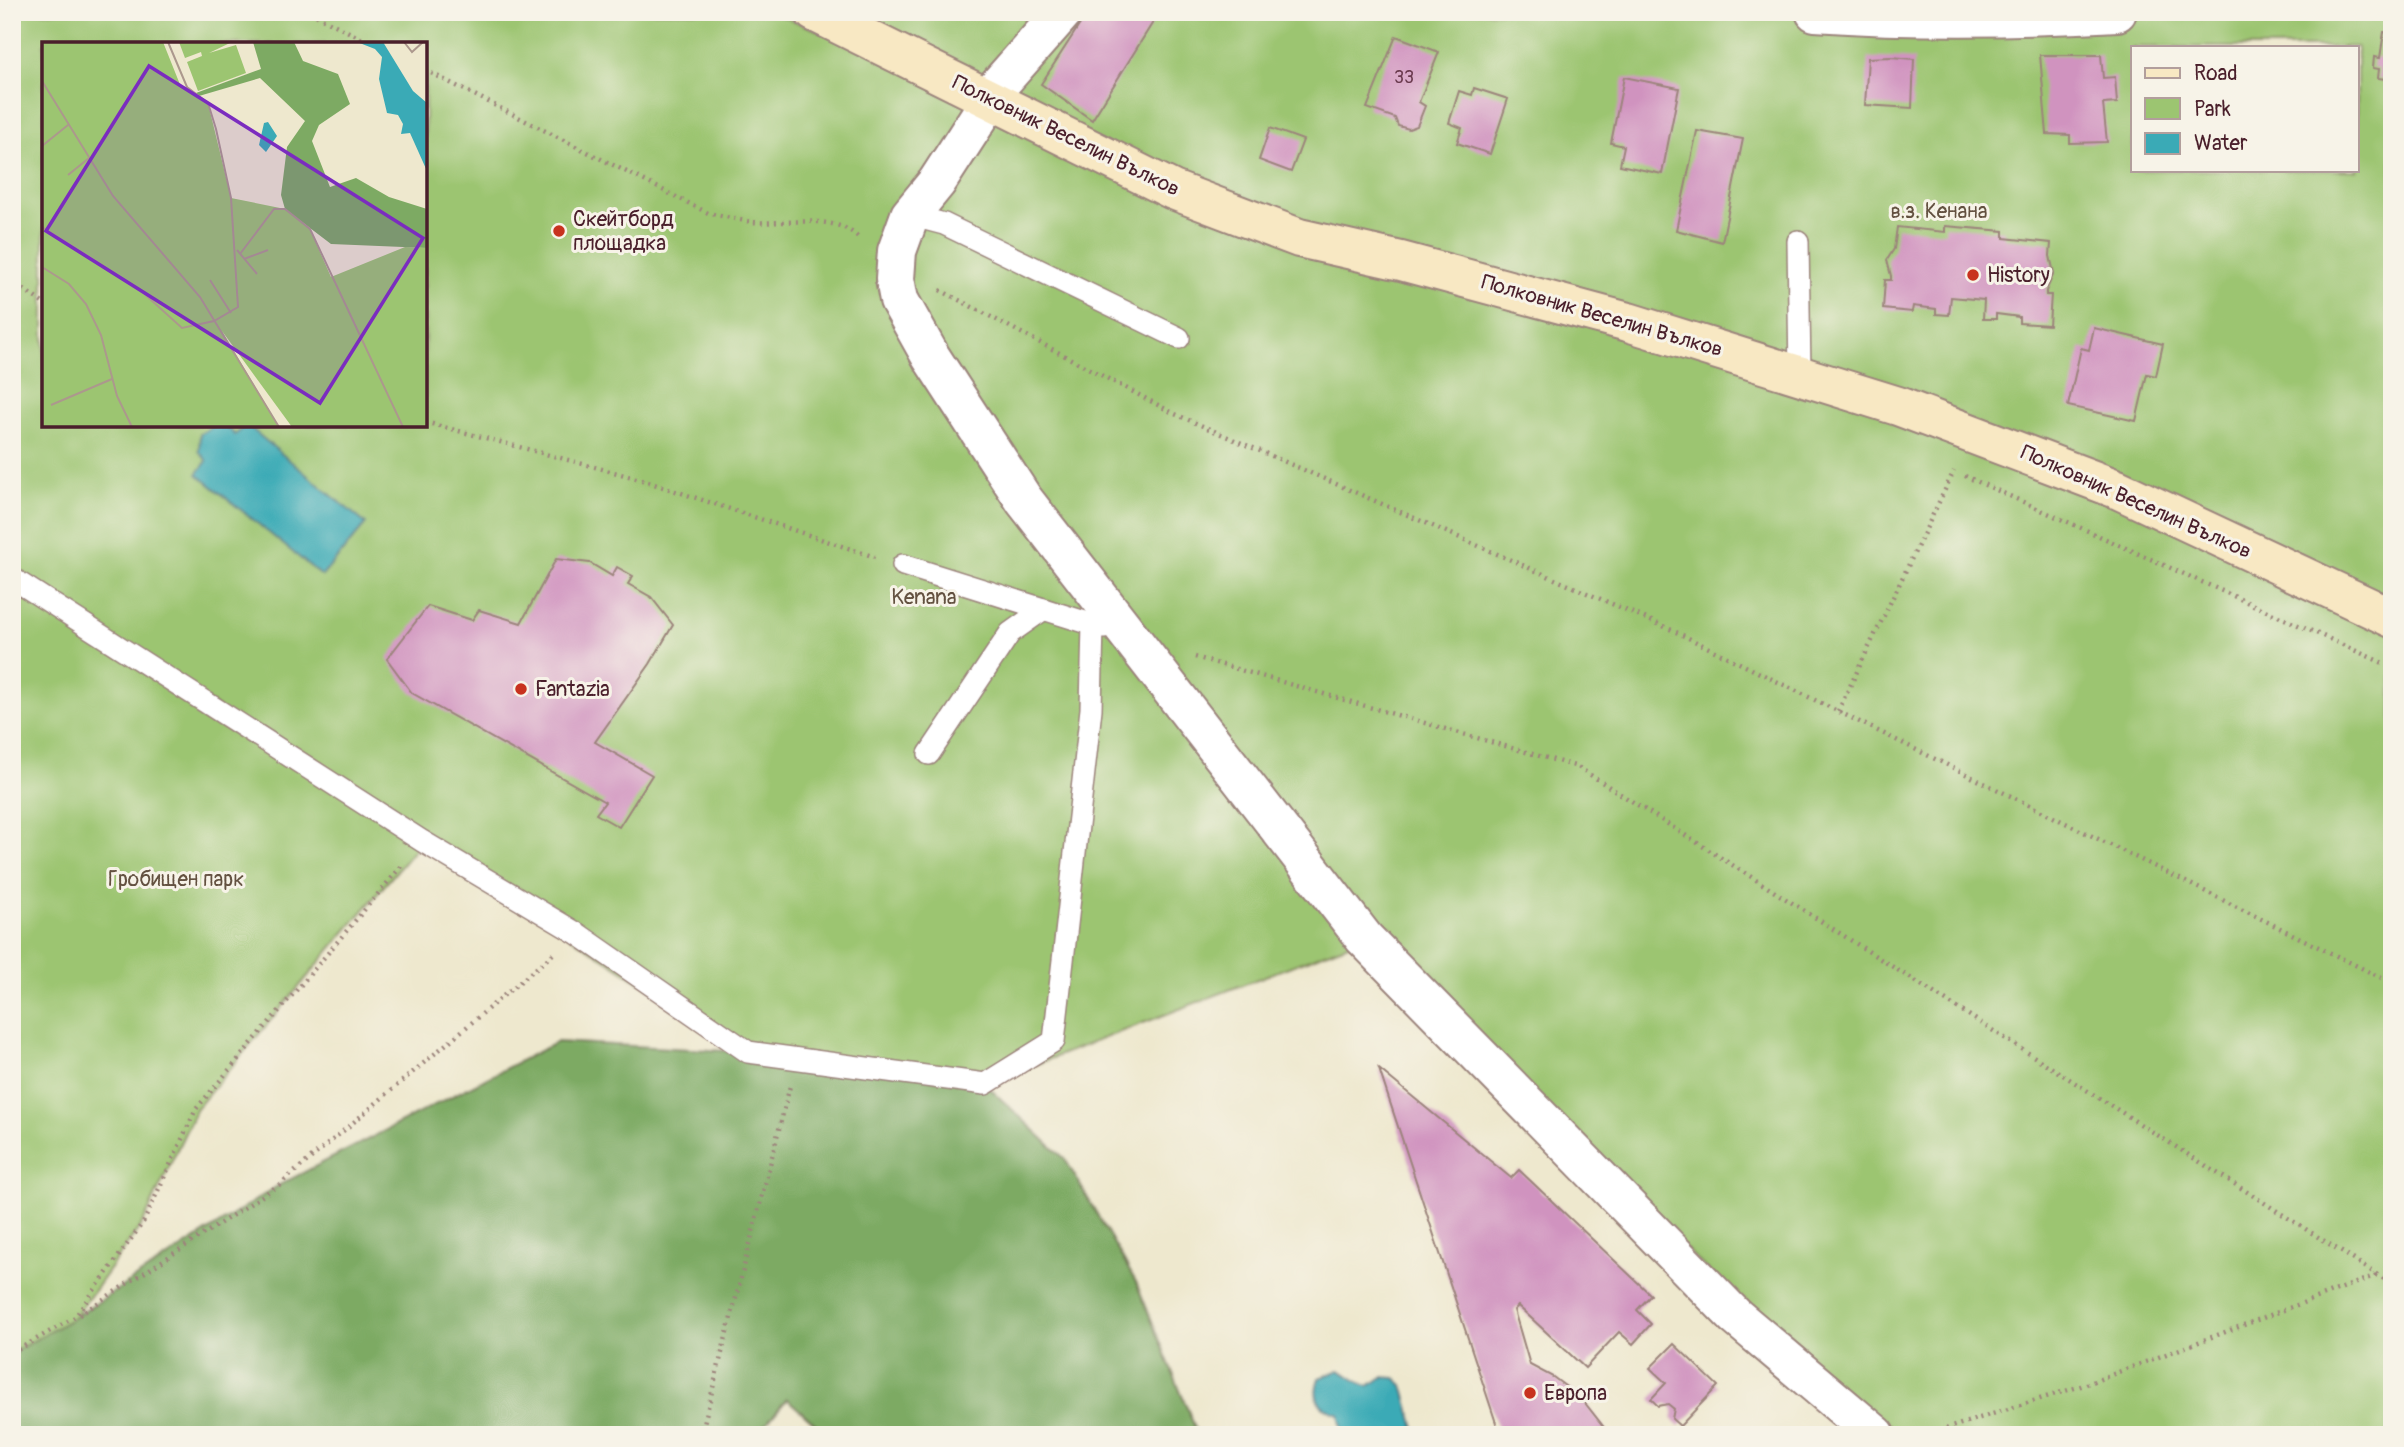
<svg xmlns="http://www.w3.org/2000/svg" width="2404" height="1447" viewBox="0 0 2404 1447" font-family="Pangolin,sans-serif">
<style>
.green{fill:#9cc571;stroke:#73724e;stroke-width:2;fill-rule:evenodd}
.forest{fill:#7daa63;stroke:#646447;stroke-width:2}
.water{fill:#3aaab6;stroke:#426470;stroke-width:2}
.building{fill:#d093bf}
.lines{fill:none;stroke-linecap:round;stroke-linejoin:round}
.lane-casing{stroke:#9c847c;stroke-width:24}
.street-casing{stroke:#9c847c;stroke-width:42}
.secondary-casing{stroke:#9c847c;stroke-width:42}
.path{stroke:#9c847c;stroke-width:4.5;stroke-dasharray:2 5;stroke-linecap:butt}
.lane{stroke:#fff;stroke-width:21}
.street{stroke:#fff;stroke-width:38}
.secondary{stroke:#f8e8c3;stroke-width:38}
.poi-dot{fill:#c8321e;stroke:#f7f3e8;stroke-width:2.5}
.labels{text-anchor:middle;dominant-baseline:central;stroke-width:6;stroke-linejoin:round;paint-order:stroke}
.number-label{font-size:18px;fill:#6c3c50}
.street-label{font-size:21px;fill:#4a1f2b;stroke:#f7f3e8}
.park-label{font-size:21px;fill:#635140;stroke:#f7f3e8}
.poi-label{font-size:21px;fill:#4a1f2b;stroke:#f7f3e8;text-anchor:start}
.inset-road{fill:none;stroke:#ac988d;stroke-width:2}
.view{fill:#7b2cbf;fill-opacity:0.15;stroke:#7b2cbf;stroke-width:3.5}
.inset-edge{fill:none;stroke:#4a1f2b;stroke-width:3.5}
</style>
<rect width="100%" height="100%" fill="#f7f3e8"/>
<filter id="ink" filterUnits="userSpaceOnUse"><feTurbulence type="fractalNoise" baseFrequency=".0143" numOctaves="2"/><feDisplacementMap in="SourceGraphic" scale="14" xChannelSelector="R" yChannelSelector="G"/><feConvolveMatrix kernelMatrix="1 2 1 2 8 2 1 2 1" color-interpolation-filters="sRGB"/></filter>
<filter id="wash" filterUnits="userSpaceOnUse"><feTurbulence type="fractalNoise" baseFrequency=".00686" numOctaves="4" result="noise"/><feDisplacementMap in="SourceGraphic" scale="28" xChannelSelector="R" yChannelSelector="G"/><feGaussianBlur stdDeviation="1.57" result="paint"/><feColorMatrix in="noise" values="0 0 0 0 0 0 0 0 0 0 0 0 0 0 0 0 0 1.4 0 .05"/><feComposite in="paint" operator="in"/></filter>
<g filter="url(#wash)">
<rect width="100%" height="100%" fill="#eee8ce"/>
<g class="green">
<path d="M 12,12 L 772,12 L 987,98 L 814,12 L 2392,12 L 2392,1435 L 1878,1435 L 1364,938 L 985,1084 L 748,1052 L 12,574 ZM 44,44 L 425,44 L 425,425 L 44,425 ZM 2133,47 L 2357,47 L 2357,170 L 2133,170 Z"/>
<path d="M 12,578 L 422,841 L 196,1109 L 144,1221 L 75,1317 L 12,1353 Z"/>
</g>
<path class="forest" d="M 557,1042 L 748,1052 L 985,1084 L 1065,1159 L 1136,1282 L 1198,1435 L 828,1435 L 787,1399 L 757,1435 L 12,1435 L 12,1353 L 75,1317 L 279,1185 Z"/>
<g class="water">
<path d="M 215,425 L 228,428 L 235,435 L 247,425 L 366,524 L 322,576 L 197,474 L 207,461 L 199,451 L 200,434 Z"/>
<path d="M 1339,1370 C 1352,1376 1354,1382 1369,1386 L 1382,1377 L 1395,1378 L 1403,1385 L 1417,1435 L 1343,1435 L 1339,1414 C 1318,1408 1312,1398 1319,1378 Z"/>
</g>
<g id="blocks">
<g class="building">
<path d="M 1088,12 L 1143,12 L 1155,19 L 1092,120 L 1041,84 Z"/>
<path d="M 2384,32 L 2392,33 L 2392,80 L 2378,78 L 2379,69 L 2373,68 L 2374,57 L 2380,58 Z"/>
<path d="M 1396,36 L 1439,52 L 1419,102 L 1425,106 L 1417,126 L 1409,129 L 1398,126 L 1395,118 L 1367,108 Z"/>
<path d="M 2040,55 L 2101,55 L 2103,78 L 2115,77 L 2117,103 L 2103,104 L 2107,142 L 2070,143 L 2070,135 L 2047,134 Z"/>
<path d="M 1891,57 L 1914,59 L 1912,108 L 1865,105 L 1868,58 Z"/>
<path d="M 1624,77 L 1679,88 L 1662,174 L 1620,165 L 1624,146 L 1611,143 Z"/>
<path d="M 1474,88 L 1508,99 L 1490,154 L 1457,143 L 1462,128 L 1449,123 L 1459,91 L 1472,95 Z"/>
<path d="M 1270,128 L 1303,140 L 1291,172 L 1259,160 Z"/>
<path d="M 1697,131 L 1743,139 L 1722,242 L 1676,230 Z"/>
<path d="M 1945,226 L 2004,231 L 2004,238 L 2051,243 L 2050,256 L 2054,273 L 2046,291 L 2046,295 L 2051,295 L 2049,325 L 2019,323 L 2019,317 L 1996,314 L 1996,319 L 1983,319 L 1984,300 L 1951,297 L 1949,315 L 1936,314 L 1936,309 L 1913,306 L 1912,312 L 1883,309 L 1885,280 L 1891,280 L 1891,276 L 1887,260 L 1894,249 L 1897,227 L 1945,232 Z"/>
<path d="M 2094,328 L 2163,344 L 2156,376 L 2147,374 L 2136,421 L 2068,406 L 2081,348 L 2089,350 Z"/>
<path d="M 556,559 L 590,563 L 612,576 L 617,567 L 633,576 L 628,584 L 651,597 L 673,625 L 650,664 L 595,742 L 652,775 L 619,827 L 596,814 L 605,802 L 412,693 L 387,659 L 428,606 L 472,620 L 479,610 L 521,623 Z"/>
<path d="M 1379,1069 L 1511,1178 L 1519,1170 L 1651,1295 L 1637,1310 L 1651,1324 L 1633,1344 L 1619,1332 L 1585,1368 L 1518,1306 L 1514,1310 L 1530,1365 L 1553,1377 L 1581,1398 L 1610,1435 L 1500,1435 Z"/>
<path d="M 1674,1344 L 1718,1386 L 1680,1426 L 1672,1419 L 1674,1409 L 1668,1404 L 1658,1406 L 1651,1399 L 1666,1383 L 1650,1368 Z"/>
</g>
</g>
</g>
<g filter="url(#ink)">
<use href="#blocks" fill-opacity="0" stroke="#9c847c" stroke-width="2"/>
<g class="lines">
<defs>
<g id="lane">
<path d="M 910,215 L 944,224 L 1179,338"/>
<path d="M 1798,241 L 1800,374"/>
<path d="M 903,565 L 1104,628"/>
<path d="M 12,578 L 422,841 L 578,934 L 748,1052 L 985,1084 L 1054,1041 L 1091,709 L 1093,624"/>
<path d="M 929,754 L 1010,633 L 1044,609"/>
</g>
<g id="street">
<path d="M 1063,12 L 987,98 L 981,114 L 937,182 L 910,215 L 897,251 L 895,279 L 899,300 L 931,357 L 1024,500 L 1364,938 L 1735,1316 L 1876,1435"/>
<path d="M 1815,12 C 1916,19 2016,18 2117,12"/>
</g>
<path id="secondary" d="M 814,12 L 1173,190 L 1299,238 L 1401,261 L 1628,322 L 1898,406 L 2117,489 L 2392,618"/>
</defs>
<use href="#lane" class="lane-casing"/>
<use href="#street" class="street-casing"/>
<use href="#secondary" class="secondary-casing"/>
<g class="path">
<path d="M 310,12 L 372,44"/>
<path d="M 425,70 L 708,213 C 723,216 737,220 752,222 C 784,225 836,212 860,239"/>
<path d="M 12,281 L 44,304"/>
<path d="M 940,290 L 1175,414 L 1672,630 L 2392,983"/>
<path d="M 425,422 L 636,478 L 875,557"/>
<path d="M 1965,476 L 2392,667"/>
<path d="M 1195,657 L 1578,767 L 2392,1284"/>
<path d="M 1838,711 L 1954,471"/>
<path d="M 79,1315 L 279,1185 L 553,954"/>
<path d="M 12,1353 L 75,1317 L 144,1221 L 196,1109 L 404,863"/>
<path d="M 701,1435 L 790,1086"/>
<path d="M 1926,1435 L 2084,1385 L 2377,1275"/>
</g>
<use href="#lane" class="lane"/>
<use href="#street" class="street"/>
<use href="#secondary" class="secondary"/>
</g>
</g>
<g class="poi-dot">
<circle cx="559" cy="231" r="7"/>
<circle cx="1973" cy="275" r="7"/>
<circle cx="521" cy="689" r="7"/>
<circle cx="1530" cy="1393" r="7"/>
</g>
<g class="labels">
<g class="number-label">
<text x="1404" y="77">33</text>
</g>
<g class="street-label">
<text transform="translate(1066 136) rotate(26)">Полковник Веселин Вълков</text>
<text transform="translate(1602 316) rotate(16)">Полковник Веселин Вълков</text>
<text transform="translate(2136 502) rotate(24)">Полковник Веселин Вълков</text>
</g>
<g class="park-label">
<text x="1939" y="211">в.з. Кенана</text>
<text x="924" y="597">Kenana</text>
<text x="176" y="879">Гробищен парк</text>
</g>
<g class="poi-label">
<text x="573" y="219">Скейтборд<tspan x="573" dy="24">площадка</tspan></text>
<text x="1987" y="275">History</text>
<text x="535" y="689">Fantazia</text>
<text x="1544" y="1393">Европа</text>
</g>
</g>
<g transform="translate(42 42)">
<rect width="385" height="385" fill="#eee8ce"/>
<path d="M 0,0 L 121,0 L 139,45 L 166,61 L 189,156 L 243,167 L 268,187 L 289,235 L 363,205 L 385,206 L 385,385 L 250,385 L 180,289 L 237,385 L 0,385 ZM 137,0 L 190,0 L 167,11 L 194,3 L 204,31 L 156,49 L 145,20 L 160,14 L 159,10 L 143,16 Z" fill="#9cc571"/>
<path d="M 211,0 L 252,0 L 261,19 L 296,32 L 308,62 L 277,83 L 270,99 L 288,145 L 314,136 L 347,155 L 385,167 L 385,206 L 289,202 L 243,167 L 239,153 L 245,105 L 263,79 L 218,36 L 157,54 L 154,51 L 219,27 Z" fill="#7daa63"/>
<path d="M 315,0 L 341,0 L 371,49 L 385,61 L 385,129 L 368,91 L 359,92 L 361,82 L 356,73 L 345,71 L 337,37 L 340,15 L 333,7 ZM 226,80 L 235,94 L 224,110 L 217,103 L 222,81 Z" fill="#3aaab6"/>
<path class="inset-road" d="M 362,0 L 370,10 L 381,0M 0,39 L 71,154 L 158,255 L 237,385M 0,104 L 26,83M 26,133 L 47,116M 0,185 L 97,247 L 140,286 L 172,279 L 196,265 L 189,156 L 174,87 L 166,61 L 145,45 L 126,0M 195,208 L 215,232M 198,212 L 232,167 L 243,167 L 268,187 L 361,385M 202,217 L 226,208M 0,225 L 27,242 L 44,262 L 59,293 L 75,354 L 90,385M 168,238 L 189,271M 9,363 L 70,337"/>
<path class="view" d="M 107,24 L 381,196 L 278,361 L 4,189 Z"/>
<rect width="385" height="385" class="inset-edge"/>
</g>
<rect width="2404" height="1447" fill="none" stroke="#f7f3e8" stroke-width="42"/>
<rect x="2131" y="46" width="228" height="126" fill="#f7f3e8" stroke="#b29e9c" stroke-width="2"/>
<rect x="2145" y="68" width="35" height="10" fill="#f8e8c3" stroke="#b29e9c" stroke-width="2"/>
<text x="2194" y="80" font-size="21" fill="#4a1f2b">Road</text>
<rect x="2145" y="98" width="35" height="21" fill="#9cc571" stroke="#b29e9c" stroke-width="2"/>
<text x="2194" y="116" font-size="21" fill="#4a1f2b">Park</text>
<rect x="2145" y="133" width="35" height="21" fill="#3aaab6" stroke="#b29e9c" stroke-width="2"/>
<text x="2194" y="150" font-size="21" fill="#4a1f2b">Water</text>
</svg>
